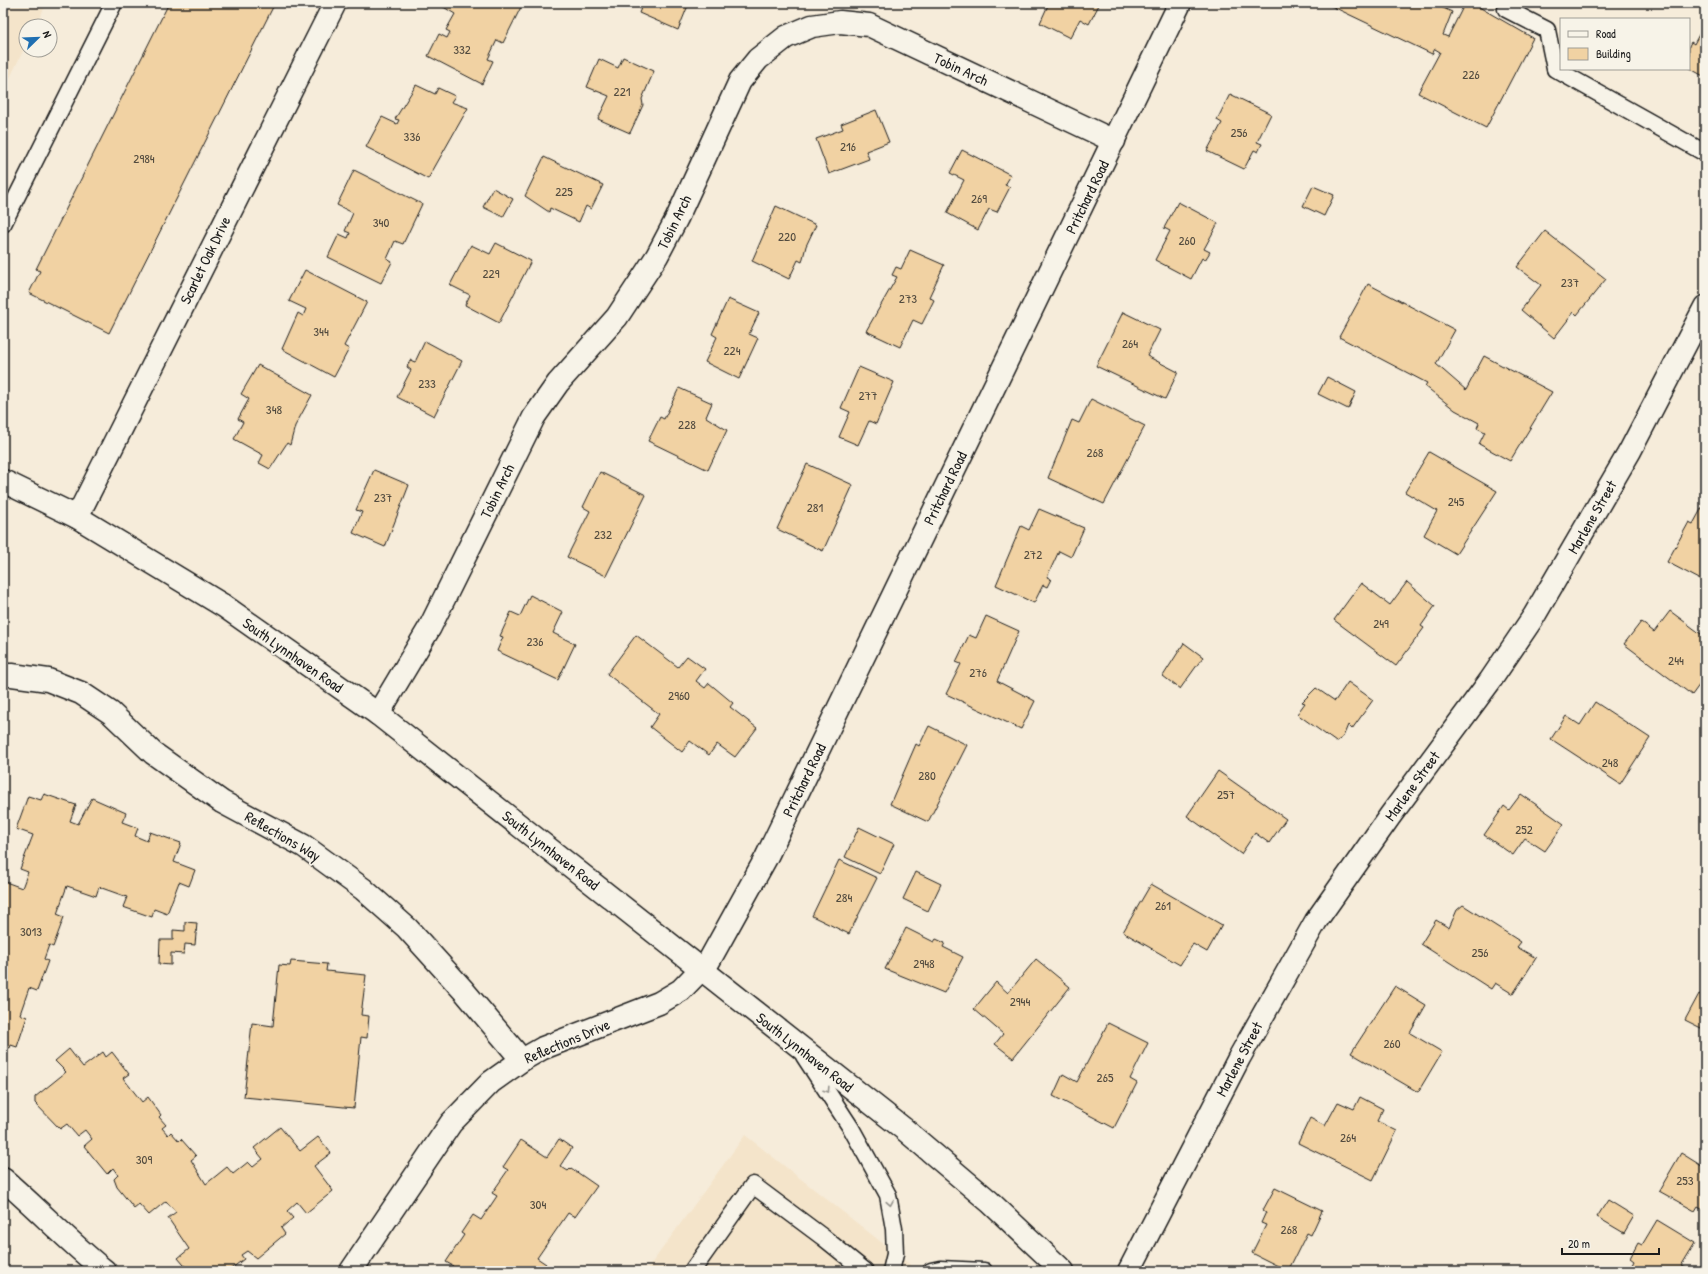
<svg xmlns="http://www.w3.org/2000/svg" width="1708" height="1274" viewBox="0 0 1708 1274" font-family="'Patrick Hand',sans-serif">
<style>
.built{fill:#f4e4ca}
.building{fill:#f1d2a3;stroke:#1c1c1c}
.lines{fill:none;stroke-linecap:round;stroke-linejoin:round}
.lane-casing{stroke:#1c1c1c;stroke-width:19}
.street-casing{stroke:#1c1c1c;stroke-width:25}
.secondary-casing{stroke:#1c1c1c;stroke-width:25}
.lane{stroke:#f7f3e8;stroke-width:16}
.street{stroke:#f7f3e8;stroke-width:22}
.secondary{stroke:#f7f3e8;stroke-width:22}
.oneway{stroke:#94928c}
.labels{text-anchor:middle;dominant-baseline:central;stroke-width:3.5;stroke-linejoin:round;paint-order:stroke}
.number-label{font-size:13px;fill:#514a3e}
.street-label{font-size:15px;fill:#1c1c1c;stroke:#f7f3e8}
</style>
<rect width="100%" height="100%" fill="#f6ecda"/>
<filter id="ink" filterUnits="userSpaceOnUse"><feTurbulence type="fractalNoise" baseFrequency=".025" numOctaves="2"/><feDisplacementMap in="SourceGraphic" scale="8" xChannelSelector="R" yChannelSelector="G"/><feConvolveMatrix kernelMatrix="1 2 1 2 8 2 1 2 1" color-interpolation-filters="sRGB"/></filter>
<g filter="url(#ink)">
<g class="built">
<path d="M 3,3 L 47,3 L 35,26 L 26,26 L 26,45 L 3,92 Z"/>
<path d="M 745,1135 L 918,1271 L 646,1271 Z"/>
</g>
<g class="building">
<path d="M 169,3 L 275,3 L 109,333 L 29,293 L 40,271 L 36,269 Z"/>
<path d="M 437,3 L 523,3 L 503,43 L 497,40 L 488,59 L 493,61 L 482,84 L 428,56 L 439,34 L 447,38 L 450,32 L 446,30 L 455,14 Z"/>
<path d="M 643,3 L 689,3 L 678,30 L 639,13 Z"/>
<path d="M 1049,3 L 1100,3 L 1089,24 L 1080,19 L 1070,38 L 1040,23 Z"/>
<path d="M 1325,3 L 1432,3 L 1452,12 L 1443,35 L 1448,37 L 1465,3 L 1472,3 L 1533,38 L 1486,128 L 1418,93 L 1440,52 L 1435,49 L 1432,54 Z"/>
<path d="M 1705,23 L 1705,77 L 1689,68 L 1689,46 L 1691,42 L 1694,44 Z"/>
<path d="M 623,57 L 654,71 L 642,99 L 643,105 L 630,133 L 598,119 L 609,96 L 587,87 L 599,59 L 618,68 Z"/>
<path d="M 416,85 L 435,94 L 438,88 L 455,96 L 451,102 L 468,108 L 428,179 L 366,147 L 382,117 L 397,124 L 399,120 L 395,119 Z"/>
<path d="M 1230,94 L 1271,114 L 1257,142 L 1262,144 L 1258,152 L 1254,150 L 1244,169 L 1207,151 L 1222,123 L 1217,120 Z"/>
<path d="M 876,110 L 889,142 L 866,151 L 869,159 L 829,174 L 816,139 L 843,129 L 841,124 Z"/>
<path d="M 962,150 L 1011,175 L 1005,185 L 1010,187 L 997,212 L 989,209 L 978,230 L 947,213 L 964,180 L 950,173 Z"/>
<path d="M 544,157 L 603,185 L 591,209 L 586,206 L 579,222 L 550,208 L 549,212 L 525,196 Z"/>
<path d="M 354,170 L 422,204 L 403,244 L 395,241 L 387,259 L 392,262 L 381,283 L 328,257 L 339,234 L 348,238 L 350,233 L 345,231 L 353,213 L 337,205 Z"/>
<path d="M 1313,186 L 1334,195 L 1324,216 L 1303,206 Z"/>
<path d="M 493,188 L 513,199 L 503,217 L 483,207 Z"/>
<path d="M 1178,202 L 1218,223 L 1204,249 L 1210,252 L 1205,260 L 1202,258 L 1191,279 L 1155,260 L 1170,231 L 1164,228 Z"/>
<path d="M 776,206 L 816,225 L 806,246 L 802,262 L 798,260 L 789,279 L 752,261 Z"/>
<path d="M 1545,231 L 1606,279 L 1577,315 L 1574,312 L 1554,338 L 1521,310 L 1541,285 L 1517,267 Z"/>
<path d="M 496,243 L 531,261 L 499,323 L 465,305 L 470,295 L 450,285 L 471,245 L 490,254 Z"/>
<path d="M 910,250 L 944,265 L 929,297 L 934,300 L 922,324 L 913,320 L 900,347 L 866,331 L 897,277 L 892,275 L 896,267 L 901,269 Z"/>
<path d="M 305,270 L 367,302 L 344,346 L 349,349 L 334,377 L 282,349 L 298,313 L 303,316 L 306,309 L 289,301 Z"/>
<path d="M 1368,284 L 1455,330 L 1436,364 L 1466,390 L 1484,356 L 1552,392 L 1510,461 L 1479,444 L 1485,432 L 1477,428 L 1479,423 L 1455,410 L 1425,386 L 1427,383 L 1339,337 Z"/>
<path d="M 728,299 L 759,313 L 749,334 L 758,338 L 739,379 L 705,362 L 717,337 L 712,334 Z"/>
<path d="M 1123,312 L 1160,330 L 1147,356 L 1178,372 L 1165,399 L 1096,366 Z"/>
<path d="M 425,341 L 462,361 L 434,416 L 397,397 L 411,370 L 407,367 L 410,360 L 415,362 Z"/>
<path d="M 258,365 L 312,395 L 295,426 L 290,445 L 287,443 L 270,469 L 259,463 L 263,455 L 234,439 L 243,422 L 238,419 L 249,399 L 241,394 Z"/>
<path d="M 859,367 L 894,382 L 876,424 L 869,421 L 858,445 L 839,437 L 850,412 L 841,408 Z"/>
<path d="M 1327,377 L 1356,392 L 1348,409 L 1318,394 Z"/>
<path d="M 679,388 L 712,403 L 706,417 L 727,430 L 708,470 L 648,441 L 660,417 L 664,419 Z"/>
<path d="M 1091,399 L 1145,426 L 1104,504 L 1048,478 L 1072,420 L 1079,423 Z"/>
<path d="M 1429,452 L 1497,491 L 1456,554 L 1424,535 L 1437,511 L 1405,492 Z"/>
<path d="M 807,464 L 853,485 L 823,551 L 777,529 Z"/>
<path d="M 374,470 L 409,485 L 385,547 L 353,533 L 362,512 L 356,510 Z"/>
<path d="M 600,472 L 646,495 L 606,576 L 567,557 L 590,511 L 583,507 Z"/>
<path d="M 1705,502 L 1705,582 L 1667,562 L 1689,522 L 1693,524 Z"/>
<path d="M 1039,509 L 1084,528 L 1071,557 L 1059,551 L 1047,577 L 1051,579 L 1047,587 L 1043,585 L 1034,603 L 996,585 L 1021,526 L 1029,530 Z"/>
<path d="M 1407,582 L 1435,606 L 1421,626 L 1424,628 L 1396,666 L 1334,620 L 1361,583 L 1390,605 Z"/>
<path d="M 530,595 L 563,612 L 553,633 L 575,644 L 558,680 L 497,651 L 503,637 L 500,636 L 511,612 L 520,616 Z"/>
<path d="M 1670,611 L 1705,637 L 1705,677 L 1692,695 L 1624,644 L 1641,622 L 1654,632 Z"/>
<path d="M 986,616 L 1019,631 L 997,681 L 1035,701 L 1021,729 L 946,694 L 961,664 L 956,662 L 969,635 L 976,638 Z"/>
<path d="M 636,635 L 678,667 L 687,656 L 705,669 L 696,681 L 705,688 L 709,683 L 733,703 L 730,707 L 757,728 L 735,757 L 717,744 L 709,755 L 690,741 L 682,752 L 650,727 L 659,714 L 607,674 Z"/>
<path d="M 1184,643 L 1203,657 L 1180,689 L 1163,676 Z"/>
<path d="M 1348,682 L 1373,700 L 1352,729 L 1348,725 L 1343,737 L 1336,742 L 1297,714 L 1305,703 L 1302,702 L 1316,688 L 1335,701 Z"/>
<path d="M 1595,702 L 1650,738 L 1620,784 L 1551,739 L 1566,716 L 1580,725 Z"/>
<path d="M 929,726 L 967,745 L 928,822 L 890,804 L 916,744 L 919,746 Z"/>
<path d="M 1218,771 L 1286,819 L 1269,843 L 1255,833 L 1241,854 L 1187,816 Z"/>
<path d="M 44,794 L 76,805 L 70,821 L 78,824 L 92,798 L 126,813 L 122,822 L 138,828 L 135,836 L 147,841 L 150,832 L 181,843 L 174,862 L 195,870 L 189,886 L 179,882 L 167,914 L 154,909 L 152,917 L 123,907 L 127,897 L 99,887 L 96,896 L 67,886 L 57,914 L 64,917 L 53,947 L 49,945 L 44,959 L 48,961 L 37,991 L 29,988 L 20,1014 L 27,1017 L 17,1047 L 11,1045 L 10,1048 L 3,1046 L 3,881 L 22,888 L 28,872 L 20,869 L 33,835 L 16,829 L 28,796 L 41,800 Z"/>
<path d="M 1521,794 L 1564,824 L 1545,851 L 1525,838 L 1513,855 L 1484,835 L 1504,806 L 1509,810 Z"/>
<path d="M 859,827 L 894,844 L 880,874 L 845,857 Z"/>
<path d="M 839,860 L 877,878 L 849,934 L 812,916 Z"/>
<path d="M 916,872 L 941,884 L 928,911 L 903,899 Z"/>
<path d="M 1151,884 L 1222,925 L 1207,952 L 1193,944 L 1180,965 L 1123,932 Z"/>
<path d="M 1463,905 L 1521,942 L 1517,947 L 1536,958 L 1513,994 L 1495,983 L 1491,989 L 1421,944 L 1436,920 L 1449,928 L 1457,910 Z"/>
<path d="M 185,922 L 197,923 L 195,945 L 185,944 L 184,954 L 171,953 L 171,965 L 159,964 L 160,940 L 173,940 L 173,930 L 185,931 Z"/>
<path d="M 906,928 L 934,942 L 936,939 L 945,943 L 943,947 L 963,957 L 944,993 L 885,969 Z"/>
<path d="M 1036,959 L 1070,987 L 1013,1058 L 995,1044 L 1003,1034 L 974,1009 L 996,982 L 1008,993 Z"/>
<path d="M 291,961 L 327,964 L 326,971 L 366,975 L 361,1015 L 369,1016 L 367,1038 L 361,1037 L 354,1108 L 244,1097 L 252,1023 L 273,1026 L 279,965 L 290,966 Z"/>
<path d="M 1395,986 L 1426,1005 L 1410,1033 L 1442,1052 L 1418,1092 L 1351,1053 Z"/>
<path d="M 1699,994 L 1705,997 L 1705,1030 L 1685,1020 Z"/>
<path d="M 1108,1023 L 1148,1043 L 1130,1079 L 1137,1083 L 1114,1128 L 1053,1096 L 1063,1074 L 1077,1082 Z"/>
<path d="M 69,1049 L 83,1067 L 103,1052 L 106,1057 L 112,1052 L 129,1074 L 123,1078 L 142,1102 L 148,1097 L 161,1115 L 159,1117 L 166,1125 L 162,1128 L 168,1135 L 171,1132 L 179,1141 L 181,1139 L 196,1156 L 191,1160 L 206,1184 L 227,1167 L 233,1174 L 248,1162 L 253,1167 L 263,1159 L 254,1148 L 280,1127 L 300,1151 L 318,1137 L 331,1153 L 314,1166 L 333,1191 L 306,1213 L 297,1202 L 287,1211 L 293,1218 L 281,1228 L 285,1234 L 256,1258 L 247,1251 L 241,1255 L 244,1259 L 228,1271 L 189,1271 L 178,1258 L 189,1249 L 168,1218 L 176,1212 L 166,1201 L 149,1215 L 139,1204 L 134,1208 L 117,1187 L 114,1179 L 118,1175 L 113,1168 L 107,1174 L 84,1146 L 92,1139 L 85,1130 L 77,1136 L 67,1124 L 60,1129 L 35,1103 L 35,1097 L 66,1072 L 55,1061 Z"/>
<path d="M 1360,1097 L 1383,1109 L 1377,1121 L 1397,1131 L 1373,1180 L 1298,1143 L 1310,1118 L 1325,1126 L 1338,1102 L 1354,1109 Z"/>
<path d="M 559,1139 L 572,1148 L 560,1166 L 568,1171 L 571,1168 L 597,1186 L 575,1217 L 568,1213 L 537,1258 L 546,1264 L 542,1271 L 450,1271 L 453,1266 L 446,1262 L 464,1235 L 461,1233 L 473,1215 L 481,1220 L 497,1196 L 492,1193 L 508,1170 L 503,1167 L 521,1140 L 547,1157 Z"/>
<path d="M 1681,1153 L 1705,1168 L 1705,1210 L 1698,1206 L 1695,1211 L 1659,1191 Z"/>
<path d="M 1275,1188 L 1322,1211 L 1311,1235 L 1307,1233 L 1288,1271 L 1252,1253 L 1266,1225 L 1261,1223 L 1266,1212 L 1263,1210 Z"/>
<path d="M 1608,1200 L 1634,1216 L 1624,1233 L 1597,1217 Z"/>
<path d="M 1657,1220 L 1695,1243 L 1681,1266 L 1685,1268 L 1683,1271 L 1629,1271 L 1634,1261 L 1630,1258 L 1638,1243 L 1642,1245 Z"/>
</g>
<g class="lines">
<defs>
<g id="lane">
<path d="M 1509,3 L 1506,9 L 1547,30 L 1555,69 L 1705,153"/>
<path d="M 3,224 L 114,3"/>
<path d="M 804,1056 L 851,1128 L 888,1195 L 894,1229 L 895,1254 L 891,1271"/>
<path d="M 692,1271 L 753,1185 L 824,1238 L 865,1271"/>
<path d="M 931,1271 L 940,1269 L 984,1271"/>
</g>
<g id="street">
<path d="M 77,517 L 335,3"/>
<path d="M 3,675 L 12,675 L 48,680 L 81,693 L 111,713 L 153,753 L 222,802 L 304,846 L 363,889 L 407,928 L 464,991 L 522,1060"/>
<path d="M 378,714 L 430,627 L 534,417 L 558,383 L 617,317 L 657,256 L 677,218 L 740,81 L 758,59 L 786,37 L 812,26 L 840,22 L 869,25 L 1114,141"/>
<path d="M 3,1179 C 38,1209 69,1242 105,1271"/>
<path d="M 351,1271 L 451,1123 L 491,1082 L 522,1060 L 543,1048 L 659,1003 L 681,990 L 709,961 L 766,858 L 1180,3"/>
<path d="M 1129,1271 L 1239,1058 L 1316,921 L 1390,816 L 1490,681 L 1534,616 L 1630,451 L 1705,307"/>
</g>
<path id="secondary" d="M 3,481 L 77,517 L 224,606 L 378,714 L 904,1129 L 990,1202 L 1063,1271"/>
</defs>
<use href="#lane" class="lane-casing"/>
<use href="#street" class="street-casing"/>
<use href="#secondary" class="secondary-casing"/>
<use href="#lane" class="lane"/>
<use href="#street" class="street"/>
<use href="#secondary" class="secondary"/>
</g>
<defs><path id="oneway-chevron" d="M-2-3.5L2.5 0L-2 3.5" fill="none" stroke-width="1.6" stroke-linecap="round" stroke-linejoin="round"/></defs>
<g class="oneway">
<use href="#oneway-chevron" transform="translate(827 1090) rotate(57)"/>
<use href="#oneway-chevron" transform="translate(890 1203) rotate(80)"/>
</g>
</g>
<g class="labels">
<g class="number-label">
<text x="462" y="49">332</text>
<text x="1471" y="74">226</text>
<text x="622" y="91">221</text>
<text x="1239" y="132">256</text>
<text x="412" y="136">336</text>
<text x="848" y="146">216</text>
<text x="144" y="158">2984</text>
<text x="564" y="191">225</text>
<text x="979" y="198">269</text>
<text x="381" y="222">340</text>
<text x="787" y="236">220</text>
<text x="1187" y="240">260</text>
<text x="491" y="273">229</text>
<text x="1570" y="282">237</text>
<text x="908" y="298">273</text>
<text x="321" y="331">344</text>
<text x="1130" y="343">264</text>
<text x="732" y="350">224</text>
<text x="427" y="383">233</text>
<text x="868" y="395">277</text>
<text x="274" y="409">348</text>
<text x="687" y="424">228</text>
<text x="1095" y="452">268</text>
<text x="383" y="497">237</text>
<text x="1456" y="501">245</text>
<text x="815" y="507">281</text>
<text x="603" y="534">232</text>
<text x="1033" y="554">272</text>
<text x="1381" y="623">249</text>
<text x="535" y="641">236</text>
<text x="1676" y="660">244</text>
<text x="978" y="672">276</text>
<text x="679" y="695">2960</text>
<text x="1610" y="762">248</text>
<text x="927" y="775">280</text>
<text x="1226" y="794">257</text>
<text x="1524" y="829">252</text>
<text x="844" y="897">284</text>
<text x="1163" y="905">261</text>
<text x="31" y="931">3013</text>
<text x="1480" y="952">256</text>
<text x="924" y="963">2948</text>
<text x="1020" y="1001">2944</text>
<text x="1392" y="1043">260</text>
<text x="1105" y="1077">265</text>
<text x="1348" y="1137">264</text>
<text x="144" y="1159">309</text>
<text x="1685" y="1180">253</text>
<text x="538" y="1204">304</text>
<text x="1289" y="1229">268</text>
</g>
<g class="street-label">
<text transform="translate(961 69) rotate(25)">Tobin Arch</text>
<text transform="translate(1087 197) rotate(-64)">Pritchard Road</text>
<text transform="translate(674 222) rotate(-64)">Tobin Arch</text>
<text transform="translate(205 260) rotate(-64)">Scarlet Oak Drive</text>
<text transform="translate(945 488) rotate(-64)">Pritchard Road</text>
<text transform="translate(497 491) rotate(-64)">Tobin Arch</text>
<text transform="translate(1592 517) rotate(-60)">Marlene Street</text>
<text transform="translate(293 655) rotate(35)">South Lynnhaven Road</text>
<text transform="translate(804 780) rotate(-64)">Pritchard Road</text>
<text transform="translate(1412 786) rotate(-54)">Marlene Street</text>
<text transform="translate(283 836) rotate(30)">Reflections Way</text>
<text transform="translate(551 850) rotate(38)">South Lynnhaven Road</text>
<text transform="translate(567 1041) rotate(-23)">Reflections Drive</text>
<text transform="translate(805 1052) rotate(38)">South Lynnhaven Road</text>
<text transform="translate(1239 1059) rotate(-62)">Marlene Street</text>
</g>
</g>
<rect width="1708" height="1274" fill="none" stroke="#f7f3e8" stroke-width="16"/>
<rect x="8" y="8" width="1692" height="1258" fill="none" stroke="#1c1c1c" stroke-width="1.5" filter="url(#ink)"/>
<rect x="1560" y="18" width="130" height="52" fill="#f7f3e8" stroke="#9f9d96"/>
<rect x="1568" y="31" width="20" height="6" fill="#f7f3e8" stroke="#9f9d96"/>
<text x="1596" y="38" font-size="12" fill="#1c1c1c">Road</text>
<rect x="1568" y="48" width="20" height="12" fill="#f1d2a3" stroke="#9f9d96"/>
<text x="1596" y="58" font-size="12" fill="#1c1c1c">Building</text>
<g transform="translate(38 38) rotate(67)"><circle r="19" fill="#f7f3e8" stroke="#9f9d96"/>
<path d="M0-3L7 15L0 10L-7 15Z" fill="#1f6fb2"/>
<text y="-6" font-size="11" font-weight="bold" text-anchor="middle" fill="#1c1c1c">N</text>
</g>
<path d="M1562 1248v6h97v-6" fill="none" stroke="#1c1c1c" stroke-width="2"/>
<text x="1568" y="1248" font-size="12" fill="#1c1c1c" stroke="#f7f3e8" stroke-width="3" paint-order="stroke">20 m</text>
</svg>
